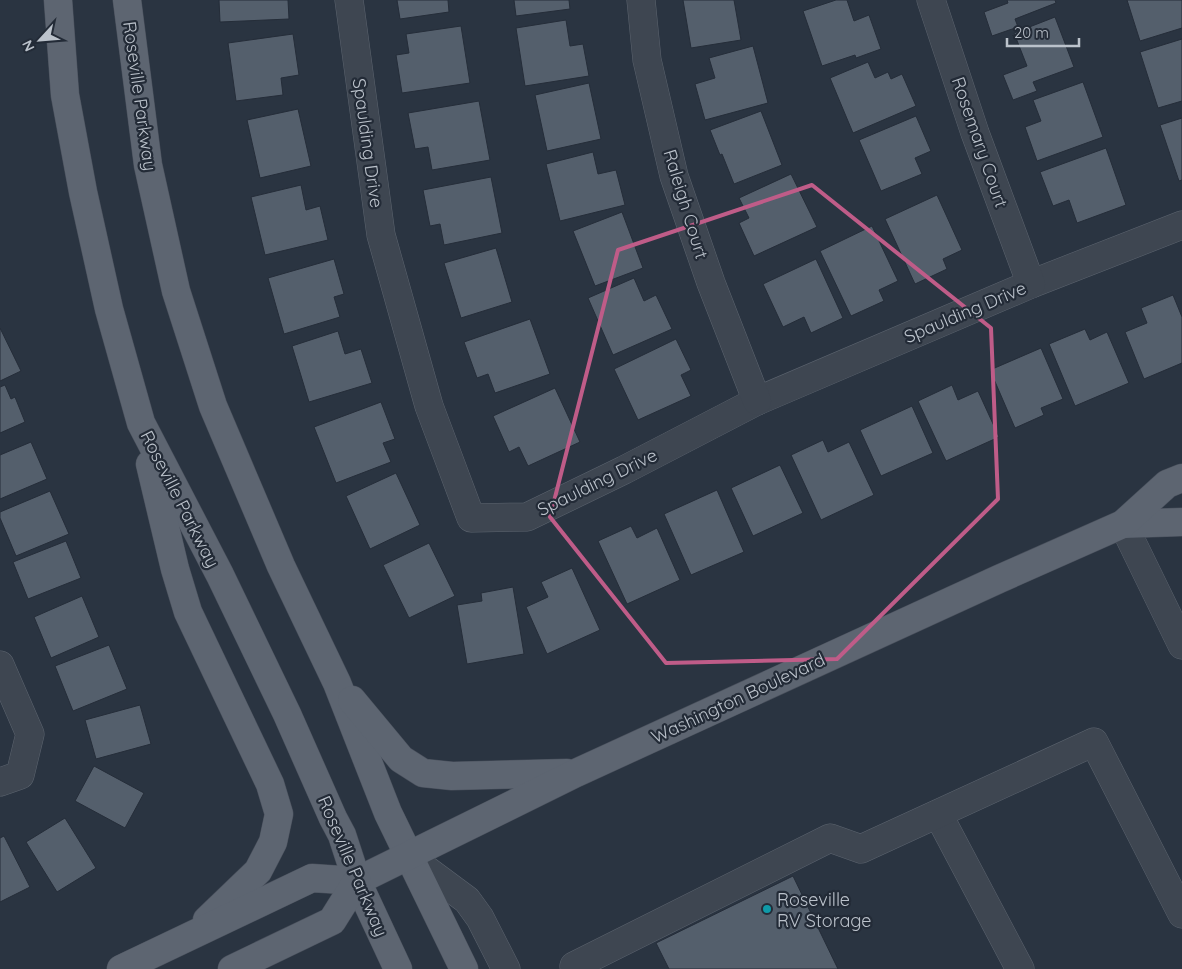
<svg xmlns="http://www.w3.org/2000/svg" width="1182" height="969" viewBox="0 0 1182 969" font-family="Quicksand,sans-serif">
<style>
.building{fill:#545f6c;stroke:#252d39}
.lines{fill:none;stroke-linecap:round;stroke-linejoin:round}
.minor-casing{stroke:#5c646f;stroke-width:29}
.major-casing{stroke:#484f5b;stroke-width:29}
.minor{stroke:#3e4651;stroke-width:28}
.major{stroke:#5d6571;stroke-width:28}
.marked{fill:none;stroke:#bf5c88;stroke-width:4;stroke-linejoin:round}
.culture-dot{fill:#0f9aa8;stroke:#232b37;stroke-width:2}
.labels{text-anchor:middle;dominant-baseline:central;stroke-width:4.5;stroke-linejoin:round;paint-order:stroke}
.street-label{font-size:18px;fill:#bbc2cb;stroke:#232b37}
.poi-label{font-size:18px;fill:#bbc2cb;stroke:#232b37;text-anchor:start}
</style>
<rect width="100%" height="100%" fill="#2a3441"/>
<g class="building">
<path d="M 219,0 L 288,0 L 289,19 L 220,22 Z"/>
<path d="M 397,0 L 448,0 L 449,12 L 400,19 Z"/>
<path d="M 514,0 L 569,0 L 570,9 L 516,16 Z"/>
<path d="M 683,0 L 734,0 L 741,40 L 691,48 Z"/>
<path d="M 836,0 L 847,0 L 854,21 L 869,15 L 881,49 L 856,58 L 855,55 L 822,66 L 803,11 Z"/>
<path d="M 1007,0 L 1055,0 L 1056,3 L 1015,19 L 1018,27 L 992,36 L 984,12 L 1008,3 Z"/>
<path d="M 1127,0 L 1182,0 L 1182,28 L 1140,41 Z"/>
<path d="M 1055,17 L 1074,67 L 1033,82 L 1037,91 L 1013,100 L 1003,75 L 1027,66 L 1014,33 Z"/>
<path d="M 566,20 L 570,46 L 583,44 L 589,76 L 525,86 L 516,28 Z"/>
<path d="M 461,26 L 470,83 L 402,93 L 396,55 L 409,53 L 406,34 Z"/>
<path d="M 293,34 L 299,75 L 281,78 L 283,95 L 236,101 L 228,43 Z"/>
<path d="M 1182,39 L 1182,101 L 1158,108 L 1140,52 Z"/>
<path d="M 753,46 L 768,103 L 705,120 L 695,84 L 715,78 L 709,58 Z"/>
<path d="M 868,62 L 875,78 L 888,72 L 891,79 L 902,74 L 916,106 L 853,133 L 830,78 Z"/>
<path d="M 1083,82 L 1103,137 L 1037,161 L 1025,127 L 1041,121 L 1033,100 Z"/>
<path d="M 589,83 L 601,139 L 547,151 L 535,95 Z"/>
<path d="M 479,101 L 490,160 L 432,170 L 428,147 L 415,149 L 408,113 Z"/>
<path d="M 298,109 L 311,166 L 260,178 L 247,120 Z"/>
<path d="M 761,111 L 782,165 L 734,184 L 722,154 L 720,155 L 710,130 Z"/>
<path d="M 916,116 L 931,151 L 915,158 L 922,174 L 881,191 L 859,140 Z"/>
<path d="M 1182,118 L 1182,180 L 1179,181 L 1160,125 Z"/>
<path d="M 1106,148 L 1126,205 L 1077,223 L 1069,200 L 1053,206 L 1040,172 Z"/>
<path d="M 593,152 L 598,174 L 616,170 L 625,205 L 560,221 L 546,164 Z"/>
<path d="M 791,174 L 817,227 L 754,256 L 739,223 L 749,218 L 739,198 Z"/>
<path d="M 491,177 L 502,233 L 444,245 L 440,224 L 430,226 L 423,190 Z"/>
<path d="M 301,185 L 306,210 L 320,206 L 328,240 L 265,255 L 251,197 Z"/>
<path d="M 937,195 L 962,250 L 943,259 L 947,269 L 915,284 L 885,219 Z"/>
<path d="M 622,212 L 643,268 L 595,286 L 573,231 Z"/>
<path d="M 872,226 L 898,281 L 879,290 L 884,301 L 851,316 L 820,251 Z"/>
<path d="M 496,248 L 512,302 L 461,318 L 444,263 Z"/>
<path d="M 334,259 L 344,294 L 334,297 L 340,317 L 284,334 L 268,278 Z"/>
<path d="M 816,259 L 843,318 L 811,333 L 804,317 L 783,327 L 763,284 Z"/>
<path d="M 634,278 L 644,301 L 656,295 L 672,329 L 613,355 L 588,298 Z"/>
<path d="M 1173,295 L 1182,317 L 1182,363 L 1144,379 L 1125,332 L 1147,323 L 1141,308 Z"/>
<path d="M 530,319 L 550,374 L 495,393 L 488,374 L 477,378 L 464,342 Z"/>
<path d="M 0,328 L 21,371 L 0,381 Z"/>
<path d="M 1085,329 L 1090,340 L 1107,332 L 1129,383 L 1075,406 L 1049,344 Z"/>
<path d="M 338,331 L 345,354 L 361,349 L 372,383 L 309,402 L 292,346 Z"/>
<path d="M 676,339 L 691,370 L 681,375 L 691,396 L 638,420 L 614,369 Z"/>
<path d="M 1041,348 L 1063,399 L 1041,408 L 1044,415 L 1015,428 L 990,370 Z"/>
<path d="M 5,385 L 11,399 L 15,397 L 25,422 L 0,433 L 0,387 Z"/>
<path d="M 952,385 L 958,400 L 978,391 L 999,437 L 946,461 L 918,401 Z"/>
<path d="M 555,388 L 580,442 L 528,466 L 519,447 L 509,452 L 493,416 Z"/>
<path d="M 381,402 L 395,439 L 383,443 L 391,462 L 336,483 L 314,427 Z"/>
<path d="M 912,406 L 933,453 L 881,476 L 860,430 Z"/>
<path d="M 823,440 L 828,452 L 849,442 L 874,495 L 821,520 L 791,455 Z"/>
<path d="M 31,442 L 47,479 L 0,499 L 0,455 Z"/>
<path d="M 780,465 L 803,513 L 753,536 L 731,488 Z"/>
<path d="M 396,473 L 420,525 L 370,549 L 346,496 Z"/>
<path d="M 717,490 L 744,552 L 691,575 L 664,514 Z"/>
<path d="M 50,491 L 69,534 L 16,556 L 0,518 L 0,512 Z"/>
<path d="M 631,526 L 637,538 L 657,528 L 680,580 L 627,604 L 598,541 Z"/>
<path d="M 66,541 L 81,578 L 28,599 L 13,562 Z"/>
<path d="M 429,543 L 455,596 L 409,618 L 383,565 Z"/>
<path d="M 572,568 L 600,630 L 547,654 L 526,607 L 548,597 L 541,582 Z"/>
<path d="M 513,587 L 524,654 L 467,664 L 457,605 L 482,601 L 481,593 Z"/>
<path d="M 82,596 L 99,637 L 51,658 L 34,617 Z"/>
<path d="M 109,645 L 127,689 L 73,711 L 55,666 Z"/>
<path d="M 140,705 L 151,744 L 96,759 L 85,720 Z"/>
<path d="M 94,766 L 144,793 L 125,828 L 75,801 Z"/>
<path d="M 65,818 L 96,868 L 57,892 L 26,842 Z"/>
<path d="M 4,836 L 30,887 L 0,902 L 0,838 Z"/>
<path d="M 793,876 L 838,969 L 669,969 L 656,943 Z"/>
</g>
<g class="lines">
<defs>
<g id="minor">
<path d="M 349,0 L 381,235 L 429,406 L 471,518 L 527,517 L 624,470 L 757,401 L 1031,284 L 1182,225"/>
<path d="M 641,0 L 647,60 L 674,176 L 711,283 L 757,401"/>
<path d="M 931,0 L 975,133 L 1031,284"/>
<path d="M 1123,524 L 1182,645"/>
<path d="M 0,665 L 30,734 L 20,775 L 0,782"/>
<path d="M 938,814 L 1020,969"/>
<path d="M 409,857 L 467,900 L 480,918 L 506,969"/>
<path d="M 576,969 L 574,966 L 830,838 L 861,849 L 1094,742 L 1182,914"/>
</g>
<g id="major">
<path d="M 58,0 L 65,95 L 83,192 L 109,309 L 141,423 L 220,575 L 287,714 L 333,818 L 342,835 L 357,881 L 398,969"/>
<path d="M 127,0 L 148,165 L 176,291 L 213,406 L 281,566 L 337,683 L 388,813 L 464,969"/>
<path d="M 150,464 L 175,569 L 188,612 L 270,784 L 279,814 L 273,842 L 258,871 L 207,920"/>
<path d="M 1123,524 L 1182,522"/>
<path d="M 352,700 L 401,759 L 423,773 L 452,776 L 567,773"/>
<path d="M 121,969 L 312,878 L 357,881 L 576,773 L 999,579 L 1123,524 L 1167,484 L 1182,478"/>
<path d="M 232,969 L 332,921 L 357,881"/>
</g>
</defs>
<use href="#minor" class="minor-casing"/>
<use href="#major" class="major-casing"/>
<use href="#minor" class="minor"/>
<use href="#major" class="major"/>
</g>
<path class="marked" d="M 812,185 L 991,328 L 998,499 L 837,659 L 666,663 L 550,517 L 618,250 Z"/>
<circle class="culture-dot" cx="767" cy="909" r="5"/>
<g class="labels">
<g class="street-label">
<text transform="translate(140 96) rotate(82)">Roseville Parkway</text>
<text transform="translate(980 142) rotate(71)">Rosemary Court</text>
<text transform="translate(368 143) rotate(82)">Spaulding Drive</text>
<text transform="translate(686 204) rotate(73)">Raleigh Court</text>
<text transform="translate(965 312) rotate(-23)">Spaulding Drive</text>
<text transform="translate(597 482) rotate(-26)">Spaulding Drive</text>
<text transform="translate(180 499) rotate(63)">Roseville Parkway</text>
<text transform="translate(738 698) rotate(-25)">Washington Boulevard</text>
<text transform="translate(353 866) rotate(67)">Roseville Parkway</text>
</g>
<g class="poi-label">
<text x="777" y="899">Roseville<tspan x="777" dy="21">RV Storage</tspan></text>
</g>
</g>
<g transform="translate(40 40) rotate(244)" stroke="#232b37" stroke-width="4" paint-order="stroke">
<path d="M0-4L9 19L0 12L-9 19Z" fill="#bbc2cb"/>
<text y="-8" font-size="14" font-weight="bold" text-anchor="middle" fill="#bbc2cb">N</text>
</g>
<path d="M1007 38v8h72v-8" fill="none" stroke="#bbc2cb" stroke-width="2.5"/>
<text x="1014" y="38" font-size="15" fill="#bbc2cb" stroke="#232b37" stroke-width="4" paint-order="stroke">20 m</text>
</svg>
